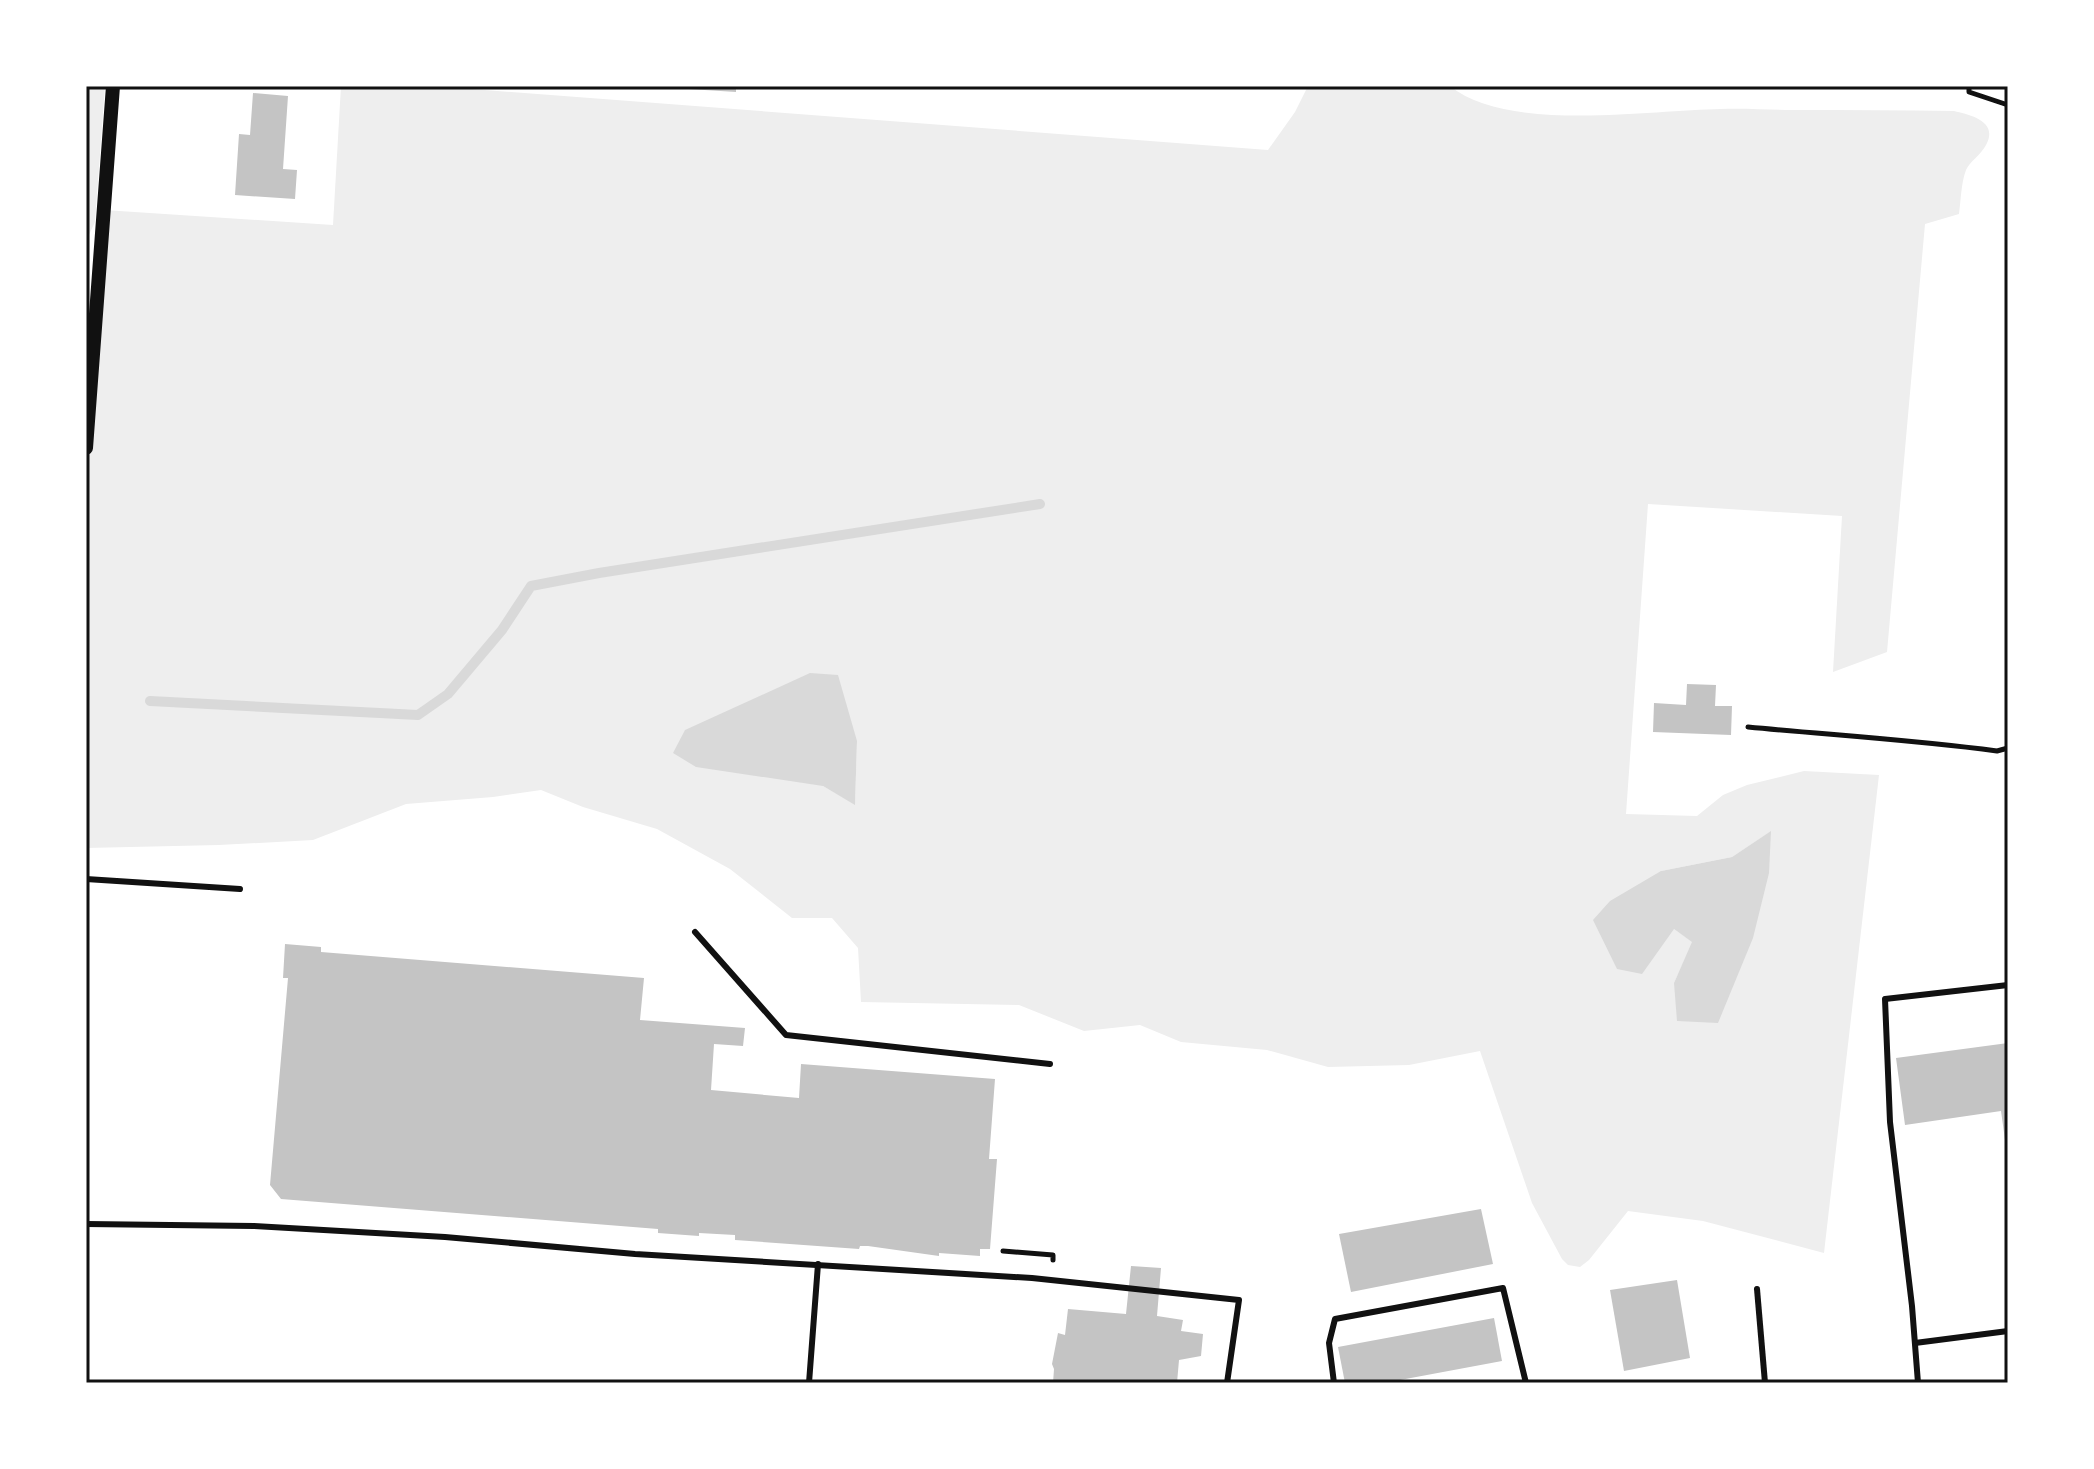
<svg xmlns="http://www.w3.org/2000/svg" width="2094" height="1469" viewBox="0 0 2094 1469" font-family="'Public Sans',sans-serif">
<style>
.green{fill:#eee;fill-rule:evenodd}
.water{fill:#d9d9d9}
.lines{fill:none;stroke-linecap:round;stroke-linejoin:round}
.stream{stroke:#d9d9d9;stroke-width:10}
.building{fill:#c4c4c4}
.path{stroke:#111;stroke-width:5}
.service{stroke:#111;stroke-width:6}
.tertiary{stroke:#111;stroke-width:14}
.neatline{fill:none;stroke:#111;stroke-width:3}
</style>
<rect width="100%" height="100%" fill="#fff"/>
<g class="green">
<path d="M 86,86 L 105,86 L 95,222 L 86,241 Z"/>
<path d="M 341,86 L 433,86 L 1268,150 L 1295,112 L 1308,86 L 1450,86 C 1507,133 1650,110 1721,109 C 1745,108 1770,110 1794,110 C 1848,110 1901,110 1954,111 C 1970,115 1999,121 1986,145 C 1981,155 1970,161 1966,170 C 1961,183 1961,200 1959,214 L 1925,224 L 1887,652 L 1833,672 L 1842,516 L 1648,504 L 1626,814 L 1697,816 L 1723,795 L 1747,785 L 1804,771 L 1879,775 L 1824,1253 L 1703,1221 L 1628,1211 L 1589,1260 L 1580,1267 L 1568,1265 L 1562,1259 L 1532,1203 L 1480,1051 L 1409,1065 L 1328,1067 L 1267,1050 L 1181,1042 L 1140,1025 L 1084,1031 L 1019,1005 L 861,1002 L 858,948 L 832,918 L 792,918 L 730,869 L 657,829 L 583,807 L 541,790 L 493,797 L 406,804 L 313,840 L 219,845 L 86,848 L 86,448 L 104,210 L 333,225 ZM 857,741 L 855,804 L 823,786 ZM 1770,832 L 1674,983 L 1693,942 L 1674,929 L 1661,871 L 1732,857 Z"/>
</g>
<g class="water">
<path d="M 810,673 L 838,675 L 857,741 L 855,805 L 823,786 L 696,767 L 673,753 L 685,730 Z"/>
<path d="M 1771,831 L 1769,873 L 1753,938 L 1718,1023 L 1677,1021 L 1674,983 L 1692,942 L 1674,929 L 1642,974 L 1617,969 L 1593,920 L 1610,901 L 1661,871 L 1732,857 Z"/>
</g>
<g class="lines">
<path class="stream" d="M 150,701 L 418,715 L 448,694 L 502,630 L 531,586 L 599,573 L 1040,504"/>
</g>
<g class="building">
<path d="M 689,86 L 736,86 L 736,92 L 689,89 Z"/>
<path d="M 253,93 L 288,96 L 283,169 L 297,170 L 295,199 L 235,195 L 239,134 L 250,135 Z"/>
<path d="M 1687,684 L 1716,685 L 1715,706 L 1732,706 L 1731,735 L 1653,732 L 1654,703 L 1686,705 Z"/>
<path d="M 285,944 L 321,947 L 321,952 L 644,978 L 640,1020 L 745,1028 L 743,1046 L 714,1044 L 711,1090 L 799,1098 L 801,1064 L 995,1079 L 989,1159 L 997,1159 L 990,1249 L 980,1249 L 980,1256 L 939,1253 L 939,1256 L 868,1246 L 860,1246 L 859,1249 L 735,1240 L 735,1235 L 699,1233 L 699,1236 L 658,1233 L 658,1229 L 281,1199 L 270,1185 L 288,978 L 283,978 Z"/>
<path d="M 2008,1043 L 2008,1147 L 2006,1147 L 2001,1111 L 1905,1125 L 1896,1058 Z"/>
<path d="M 1481,1209 L 1493,1264 L 1351,1292 L 1339,1234 Z"/>
<path d="M 1131,1266 L 1161,1268 L 1157,1316 L 1183,1320 L 1181,1331 L 1203,1334 L 1201,1356 L 1179,1360 L 1177,1383 L 1053,1383 L 1054,1369 L 1052,1364 L 1058,1333 L 1065,1335 L 1068,1309 L 1126,1314 Z"/>
<path d="M 1677,1280 L 1690,1358 L 1624,1371 L 1610,1290 Z"/>
<path d="M 1494,1318 L 1502,1361 L 1384,1383 L 1345,1383 L 1338,1347 Z"/>
</g>
<g class="lines">
<g class="path">
<path d="M 1969,86 L 1969,92 L 2008,105"/>
<path d="M 1748,727 C 1831,735 1914,740 1997,751 L 2008,748"/>
<path d="M 1003,1251 L 1053,1255 L 1053,1260"/>
</g>
<g class="service">
<path d="M 86,879 L 240,889"/>
<path d="M 695,932 L 786,1035 L 1050,1064"/>
<path d="M 86,1224 L 254,1226 L 445,1237 L 635,1254 L 1032,1278 L 1239,1300 L 1227,1383"/>
<path d="M 1757,1289 L 1765,1383"/>
<path d="M 1915,1343 L 2008,1331"/>
<path d="M 809,1383 L 818,1264"/>
<path d="M 1334,1383 L 1329,1343 L 1335,1319 L 1503,1288 L 1526,1383"/>
<path d="M 1918,1383 L 1912,1306 L 1890,1122 L 1885,999 L 2008,985"/>
</g>
<path class="tertiary" d="M 86,448 L 113,86"/>
</g>
<rect width="2094" height="1469" fill="none" stroke="#ffffff" stroke-width="176"/>
<rect x="88" y="88" width="1918" height="1293" class="neatline"/>
</svg>
